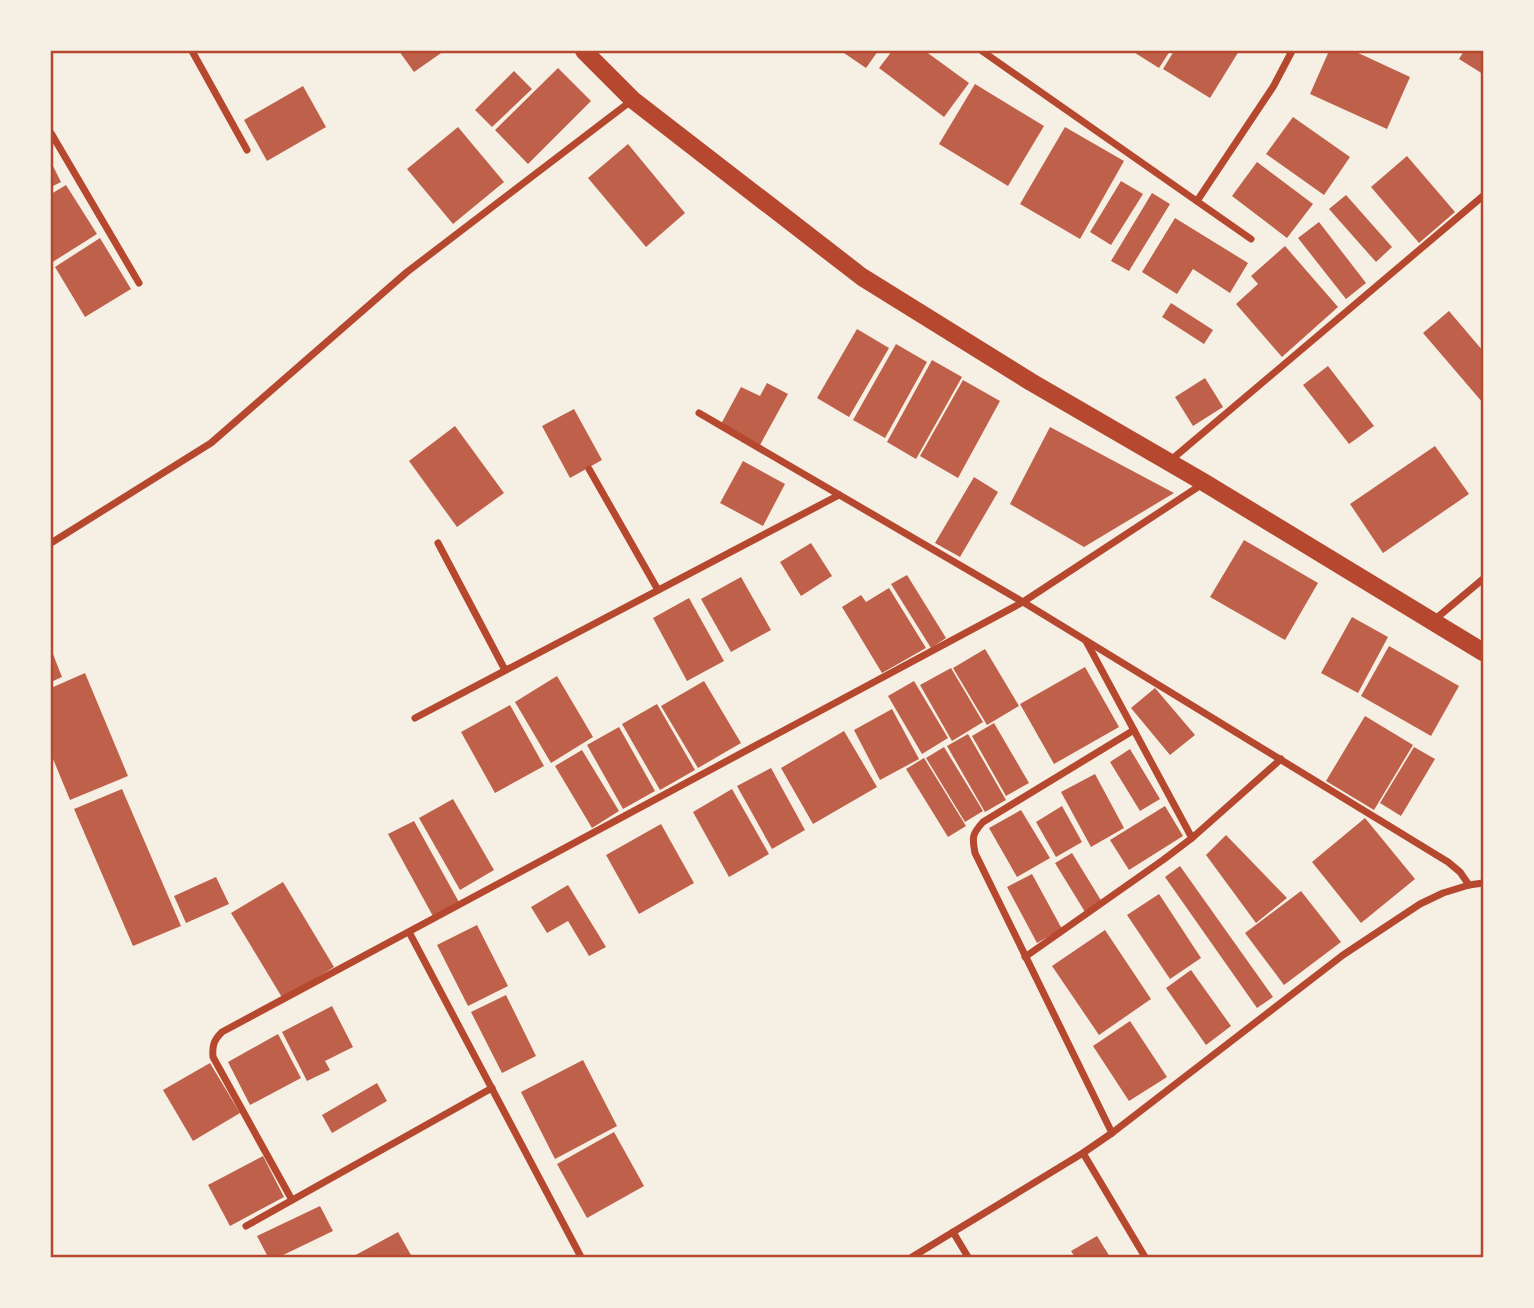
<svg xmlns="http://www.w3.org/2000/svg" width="1534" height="1308" viewBox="0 0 1534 1308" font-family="'IBM Plex Serif',serif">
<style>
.building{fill:#bf614a}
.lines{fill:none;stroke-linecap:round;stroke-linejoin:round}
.minor{stroke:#b5482f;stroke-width:7}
.primary{stroke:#b5482f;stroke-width:18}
.neatline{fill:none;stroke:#b5482f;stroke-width:2.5}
</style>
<rect width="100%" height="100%" fill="#f6efe4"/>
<g class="building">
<path d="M 399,51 L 444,51 L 414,72 Z"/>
<path d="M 841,51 L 878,51 L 866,68 Z"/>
<path d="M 892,51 L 925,51 L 969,83 L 944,117 L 879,68 Z"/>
<path d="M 1132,51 L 1170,51 L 1159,68 Z"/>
<path d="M 1174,51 L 1239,51 L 1210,98 L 1163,69 Z"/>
<path d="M 1329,51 L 1354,51 L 1410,77 L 1387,129 L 1310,94 Z"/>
<path d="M 1464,51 L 1483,51 L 1483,74 L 1459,59 Z"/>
<path d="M 558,68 L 591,101 L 528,164 L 495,130 Z"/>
<path d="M 514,71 L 532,89 L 492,127 L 475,110 Z"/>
<path d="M 975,84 L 1044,126 L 1008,186 L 939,144 Z"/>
<path d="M 303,86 L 326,127 L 267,161 L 244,120 Z"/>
<path d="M 1293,117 L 1350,157 L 1324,195 L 1266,154 Z"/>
<path d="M 458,127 L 504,182 L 453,224 L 407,169 Z"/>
<path d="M 1065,127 L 1124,161 L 1080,239 L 1020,204 Z"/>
<path d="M 628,144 L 685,213 L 646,247 L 588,178 Z"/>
<path d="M 1407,156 L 1455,212 L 1419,243 L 1371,187 Z"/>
<path d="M 51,162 L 61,182 L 51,187 Z"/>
<path d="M 1257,162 L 1313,204 L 1287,238 L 1232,196 Z"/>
<path d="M 1121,181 L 1143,194 L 1111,245 L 1090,232 Z"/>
<path d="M 66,185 L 97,234 L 51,263 L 51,194 Z"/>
<path d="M 1152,193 L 1170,204 L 1129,271 L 1111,261 Z"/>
<path d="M 1346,195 L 1392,247 L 1376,262 L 1329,209 Z"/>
<path d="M 1175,218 L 1248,263 L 1230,293 L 1193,269 L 1177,294 L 1142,272 Z"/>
<path d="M 1319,222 L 1366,283 L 1346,299 L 1298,238 Z"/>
<path d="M 100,238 L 131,289 L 85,317 L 55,267 Z"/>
<path d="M 1285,246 L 1338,307 L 1282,357 L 1236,304 L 1258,284 L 1251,276 Z"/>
<path d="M 1171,303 L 1213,330 L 1204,344 L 1162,317 Z"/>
<path d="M 1449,311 L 1483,351 L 1483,403 L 1423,333 Z"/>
<path d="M 857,329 L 889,348 L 849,417 L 817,398 Z"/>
<path d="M 896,344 L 927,362 L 885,438 L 853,420 Z"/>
<path d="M 932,360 L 962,377 L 916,459 L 887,442 Z"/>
<path d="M 1328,366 L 1374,426 L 1349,444 L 1303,385 Z"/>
<path d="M 1205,378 L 1223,407 L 1193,426 L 1175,397 Z"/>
<path d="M 963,380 L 1000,401 L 958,478 L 920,456 Z"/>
<path d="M 767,383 L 788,394 L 760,445 L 721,424 L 741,387 L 760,396 Z"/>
<path d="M 574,409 L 602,460 L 570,478 L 542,426 Z"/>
<path d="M 455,426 L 504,493 L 457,527 L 409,461 Z"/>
<path d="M 1050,427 L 1174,493 L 1084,547 L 1010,504 Z"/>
<path d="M 1435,446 L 1469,494 L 1383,553 L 1350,504 Z"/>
<path d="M 743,461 L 785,484 L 763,526 L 720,503 Z"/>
<path d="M 974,477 L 998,492 L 960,557 L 935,543 Z"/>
<path d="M 1244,540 L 1318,583 L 1285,640 L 1210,597 Z"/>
<path d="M 811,543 L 832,576 L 801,596 L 780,562 Z"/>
<path d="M 907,575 L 946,638 L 931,648 L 891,584 Z"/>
<path d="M 741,577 L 771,630 L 731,652 L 701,599 Z"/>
<path d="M 889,588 L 926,648 L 882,673 L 842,607 L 861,595 L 866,602 Z"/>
<path d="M 689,598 L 724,661 L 687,681 L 653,618 Z"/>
<path d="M 1352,617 L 1388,637 L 1358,693 L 1321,673 Z"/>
<path d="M 1389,646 L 1459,686 L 1431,736 L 1361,696 Z"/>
<path d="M 51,649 L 62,677 L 51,682 Z"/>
<path d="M 985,649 L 1019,706 L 987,725 L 953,668 Z"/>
<path d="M 1085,667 L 1119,727 L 1054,764 L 1020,704 Z"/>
<path d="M 951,668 L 983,722 L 952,741 L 920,685 Z"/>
<path d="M 85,673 L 128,776 L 70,800 L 51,754 L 51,688 Z"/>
<path d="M 557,676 L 593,737 L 551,763 L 515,702 Z"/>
<path d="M 704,681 L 741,743 L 698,768 L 661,706 Z"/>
<path d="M 914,681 L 948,738 L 922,754 L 888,696 Z"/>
<path d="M 1155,688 L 1195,735 L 1170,755 L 1131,708 Z"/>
<path d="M 657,704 L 695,770 L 660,790 L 622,724 Z"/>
<path d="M 510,705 L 544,766 L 495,793 L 461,732 Z"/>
<path d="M 892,709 L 919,759 L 880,780 L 854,730 Z"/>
<path d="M 1365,716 L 1413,745 L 1374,810 L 1326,781 Z"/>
<path d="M 994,723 L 1029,783 L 1006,796 L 972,736 Z"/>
<path d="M 619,727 L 655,791 L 623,809 L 587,745 Z"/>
<path d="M 844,731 L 877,787 L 813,824 L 781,768 Z"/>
<path d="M 968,734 L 1006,800 L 985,812 L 947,746 Z"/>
<path d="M 944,747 L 983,811 L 965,822 L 926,758 Z"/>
<path d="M 1414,747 L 1435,759 L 1401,816 L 1380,803 Z"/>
<path d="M 1130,749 L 1160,799 L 1140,811 L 1110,762 Z"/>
<path d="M 582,750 L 619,811 L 592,828 L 555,766 Z"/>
<path d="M 924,758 L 966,826 L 948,837 L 906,769 Z"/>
<path d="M 771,768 L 805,830 L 772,849 L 737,786 Z"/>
<path d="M 1095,774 L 1124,828 L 1091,847 L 1061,792 Z"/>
<path d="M 122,789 L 181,926 L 133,946 L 74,809 Z"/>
<path d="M 732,789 L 769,854 L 729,877 L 693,812 Z"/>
<path d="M 453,799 L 494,870 L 460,890 L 419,818 Z"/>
<path d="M 1062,806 L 1082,842 L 1056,857 L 1036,822 Z"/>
<path d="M 1165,806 L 1183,836 L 1129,870 L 1110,840 Z"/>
<path d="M 1021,810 L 1050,858 L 1017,877 L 989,828 Z"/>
<path d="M 1365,818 L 1415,879 L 1361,923 L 1312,862 Z"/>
<path d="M 414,821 L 460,904 L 434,918 L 388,834 Z"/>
<path d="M 661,824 L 694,883 L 639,914 L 606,855 Z"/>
<path d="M 1226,835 L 1287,898 L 1256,923 L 1206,855 Z"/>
<path d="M 1072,853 L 1102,902 L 1085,912 L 1055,863 Z"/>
<path d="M 1180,866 L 1273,997 L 1257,1008 L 1165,877 Z"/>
<path d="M 1032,874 L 1062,929 L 1037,943 L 1007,887 Z"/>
<path d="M 216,877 L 229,904 L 186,923 L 174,896 Z"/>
<path d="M 283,882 L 334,967 L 283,999 L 231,913 Z"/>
<path d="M 568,885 L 606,947 L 589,956 L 568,921 L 547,933 L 531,907 Z"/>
<path d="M 1301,891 L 1341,942 L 1284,985 L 1245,933 Z"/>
<path d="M 1159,894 L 1201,958 L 1170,979 L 1127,915 Z"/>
<path d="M 477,925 L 508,986 L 468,1006 L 437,945 Z"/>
<path d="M 1105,930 L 1151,999 L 1099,1035 L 1052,966 Z"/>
<path d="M 1191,970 L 1231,1026 L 1206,1045 L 1166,988 Z"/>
<path d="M 506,995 L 536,1056 L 502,1073 L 471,1012 Z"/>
<path d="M 332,1006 L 353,1047 L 325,1061 L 330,1070 L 307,1081 L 282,1032 Z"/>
<path d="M 1130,1021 L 1167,1077 L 1129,1101 L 1093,1046 Z"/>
<path d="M 278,1034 L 301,1078 L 250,1105 L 228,1062 Z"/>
<path d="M 583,1060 L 617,1126 L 555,1159 L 521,1092 Z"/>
<path d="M 210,1063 L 240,1113 L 193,1141 L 163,1090 Z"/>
<path d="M 377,1083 L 387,1101 L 332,1133 L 322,1115 Z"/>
<path d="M 614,1132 L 644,1186 L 587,1218 L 557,1164 Z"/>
<path d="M 263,1156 L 284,1197 L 230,1226 L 208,1185 Z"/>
<path d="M 320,1206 L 333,1231 L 279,1257 L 268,1257 L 257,1236 Z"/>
<path d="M 398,1232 L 412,1257 L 352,1257 Z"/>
<path d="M 1097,1236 L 1110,1257 L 1075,1257 L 1071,1251 Z"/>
</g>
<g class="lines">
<g class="minor">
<path d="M 192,51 L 247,150"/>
<path d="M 982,51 L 1251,239"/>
<path d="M 51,133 L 139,283"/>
<path d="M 1197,201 L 1273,87 L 1292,51"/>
<path d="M 699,413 L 1023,602 L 1448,862 L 1460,872 L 1469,885"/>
<path d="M 1171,460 L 1483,196"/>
<path d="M 589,469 L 658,590"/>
<path d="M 51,543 L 211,443 L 407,272 L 631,101"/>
<path d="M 438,543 L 505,670"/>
<path d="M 1433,621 L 1483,579"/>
<path d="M 1086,641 L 1192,838"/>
<path d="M 415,718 L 839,495"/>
<path d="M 409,932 L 581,1257"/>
<path d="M 1025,957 L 1163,860 L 1192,838 L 1281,759"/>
<path d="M 1112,1133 L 975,853 C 972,837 972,834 983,822 L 1134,730"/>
<path d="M 1083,1153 L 1145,1257"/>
<path d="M 292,1200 L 213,1057 C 212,1045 214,1040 222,1032 L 1023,602 L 1204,483"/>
<path d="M 246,1226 L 492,1088"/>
<path d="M 953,1232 L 968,1257"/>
<path d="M 912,1257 L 1083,1153 L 1112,1133 L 1343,955 L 1420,904 L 1443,893 L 1469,885 L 1483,883"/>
</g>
<path class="primary" d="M 584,51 L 633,100 L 862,277 L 1031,382 L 1205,483 L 1483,652"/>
</g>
<rect width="1534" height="1308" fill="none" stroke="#f6efe4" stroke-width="105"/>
<rect x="52" y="52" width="1430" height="1204" class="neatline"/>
</svg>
